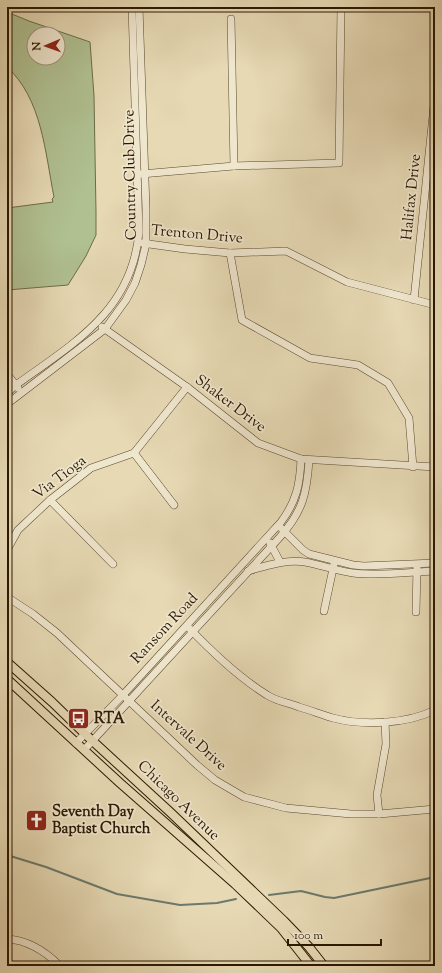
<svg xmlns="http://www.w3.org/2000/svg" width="442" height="973" viewBox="0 0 442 973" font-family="'Sorts Mill Goudy',serif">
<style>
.green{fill:#b0c091;stroke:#6e6c48;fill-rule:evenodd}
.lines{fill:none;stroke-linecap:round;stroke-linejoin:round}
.stream{stroke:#6c796c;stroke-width:2}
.minor-casing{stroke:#5a482d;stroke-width:8}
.major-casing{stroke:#2b1800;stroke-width:10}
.minor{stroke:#efe6ce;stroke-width:7}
.major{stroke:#e6d9b4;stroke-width:8}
.labels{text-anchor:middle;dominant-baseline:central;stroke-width:3.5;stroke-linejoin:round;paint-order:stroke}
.street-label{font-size:15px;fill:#2b1800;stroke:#efe6ce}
.poi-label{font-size:15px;font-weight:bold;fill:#2b1800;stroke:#efe6ce;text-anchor:start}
</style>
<rect width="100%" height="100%" fill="#e6d9b4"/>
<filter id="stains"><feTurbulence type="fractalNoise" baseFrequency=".005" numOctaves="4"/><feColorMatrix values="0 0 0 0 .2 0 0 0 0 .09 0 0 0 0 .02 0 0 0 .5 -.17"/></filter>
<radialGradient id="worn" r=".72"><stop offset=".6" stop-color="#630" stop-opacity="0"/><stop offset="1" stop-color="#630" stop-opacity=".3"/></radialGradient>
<path class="green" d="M 7,12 L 29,21 L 90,42 L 94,96 L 96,212 L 96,235 L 86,256 L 68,285 L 7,290 L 7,208 L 53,202 L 52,199 L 54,197 C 45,152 42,99 7,67 ZM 34,34 L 58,34 L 58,58 L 34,58 Z"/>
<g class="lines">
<g class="stream">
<path d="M 7,855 L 46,867 L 117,894 L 180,905 L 217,903 L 236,899"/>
<path d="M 269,895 L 301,891 L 325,897 L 334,898 L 435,877"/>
</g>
<defs>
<g id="minor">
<path d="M 231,19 L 234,166"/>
<path d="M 141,174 L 234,166 L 339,163 L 341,7"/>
<path d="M 142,243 L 185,249 L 230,253 L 286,251 L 347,282 L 435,305"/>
<path d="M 230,253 L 242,320 L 310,358 L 358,365 L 388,383 L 409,418 L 413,467"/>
<path d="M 414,300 L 435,96"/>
<path d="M 102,327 L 187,387 L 258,443 L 301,459 L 435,467"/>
<path d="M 7,374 L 18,388"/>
<path d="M 7,393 L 16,385 C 74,343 132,311 139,232 L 132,7"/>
<path d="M 7,404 L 105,329 L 126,300 L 135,283 L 141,265 L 146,244 L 146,209 L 139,7"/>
<path d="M 134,453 L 174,505"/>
<path d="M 50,500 L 113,564"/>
<path d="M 281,528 L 303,550 L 309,554 L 353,565 L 364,566 L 435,563"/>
<path d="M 270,543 L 280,562"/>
<path d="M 7,550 L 18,530 L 50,500 L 91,468 L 134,453 L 187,387"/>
<path d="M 248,571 C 266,566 286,559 305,562 C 321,565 337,571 353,573 C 379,576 409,572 435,571"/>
<path d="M 7,597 L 33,614 L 57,633 L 197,765 L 215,780 L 244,797 L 286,808 L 351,814 L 379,814 L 435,809"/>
<path d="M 324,611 L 334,564"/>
<path d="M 416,612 L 417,567"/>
<path d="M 189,628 C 213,653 238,677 267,695 C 276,701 289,703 299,707 C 310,710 322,715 333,718 C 363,726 407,724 435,710"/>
<path d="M 76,743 L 123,695 L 281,522 C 296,502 300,485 301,459"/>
<path d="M 84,750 L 280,537 C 303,511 307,493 309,460"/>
<path d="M 379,814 L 377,795 L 386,744 L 385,722"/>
<path d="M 7,939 C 27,940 46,952 60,966"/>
</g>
<g id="major">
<path d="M 7,662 L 52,702 L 85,734 L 170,812 L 284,921 L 309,947 L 324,966"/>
<path d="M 7,679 L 120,783 L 235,884 L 281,928 L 311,966"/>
</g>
</defs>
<use href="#minor" class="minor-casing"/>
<use href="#major" class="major-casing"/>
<use href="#minor" class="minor"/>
<use href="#major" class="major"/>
</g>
<defs>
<symbol id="bus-square" viewBox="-11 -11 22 22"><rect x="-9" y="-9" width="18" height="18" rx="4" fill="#8f2418" stroke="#efe6ce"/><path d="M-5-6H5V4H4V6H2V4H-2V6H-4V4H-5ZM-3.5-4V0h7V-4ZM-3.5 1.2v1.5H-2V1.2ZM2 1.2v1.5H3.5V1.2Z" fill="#fff"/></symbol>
<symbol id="church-square" viewBox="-11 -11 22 22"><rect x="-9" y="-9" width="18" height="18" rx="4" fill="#8f2418" stroke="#efe6ce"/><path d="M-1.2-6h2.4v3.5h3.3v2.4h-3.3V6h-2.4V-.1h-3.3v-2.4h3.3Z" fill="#fff"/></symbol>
</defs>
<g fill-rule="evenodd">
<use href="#bus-square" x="66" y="706" width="25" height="25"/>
<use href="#church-square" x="24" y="808" width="25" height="25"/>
</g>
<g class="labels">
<g class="street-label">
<text transform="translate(131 175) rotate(-91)">Country Club Drive</text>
<text transform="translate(412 197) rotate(-84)">Halifax Drive</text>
<text transform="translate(197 235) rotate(5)">Trenton Drive</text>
<text transform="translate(230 404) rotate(37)">Shaker Drive</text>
<text transform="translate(60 478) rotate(-37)">Via Tioga</text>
<text transform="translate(165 629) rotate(-47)">Ransom Road</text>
<text transform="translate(188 736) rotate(42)">Intervale Drive</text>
<text transform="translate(178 801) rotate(44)">Chicago Avenue</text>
</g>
<g class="poi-label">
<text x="94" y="719">RTA</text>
<text x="52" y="812">Seventh Day<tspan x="52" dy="17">Baptist Church</tspan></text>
</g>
</g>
<rect width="442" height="973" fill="none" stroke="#e6d9b4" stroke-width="24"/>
<rect x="8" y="8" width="426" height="957" fill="none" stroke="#2b1800" stroke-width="2"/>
<rect x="12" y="12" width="418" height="949" fill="none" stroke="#2b1800"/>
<g transform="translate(46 46) rotate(268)"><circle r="19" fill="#efe6ce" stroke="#a1947c"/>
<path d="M0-3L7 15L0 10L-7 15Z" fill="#8f2418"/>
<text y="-6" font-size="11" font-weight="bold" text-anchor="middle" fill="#2b1800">N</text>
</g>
<path d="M288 939v6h93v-6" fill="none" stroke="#2b1800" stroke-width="2"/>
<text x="294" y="939" font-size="12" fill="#2b1800" stroke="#efe6ce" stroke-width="3" paint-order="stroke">100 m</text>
<rect width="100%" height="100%" filter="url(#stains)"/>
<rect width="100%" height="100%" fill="url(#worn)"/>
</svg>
